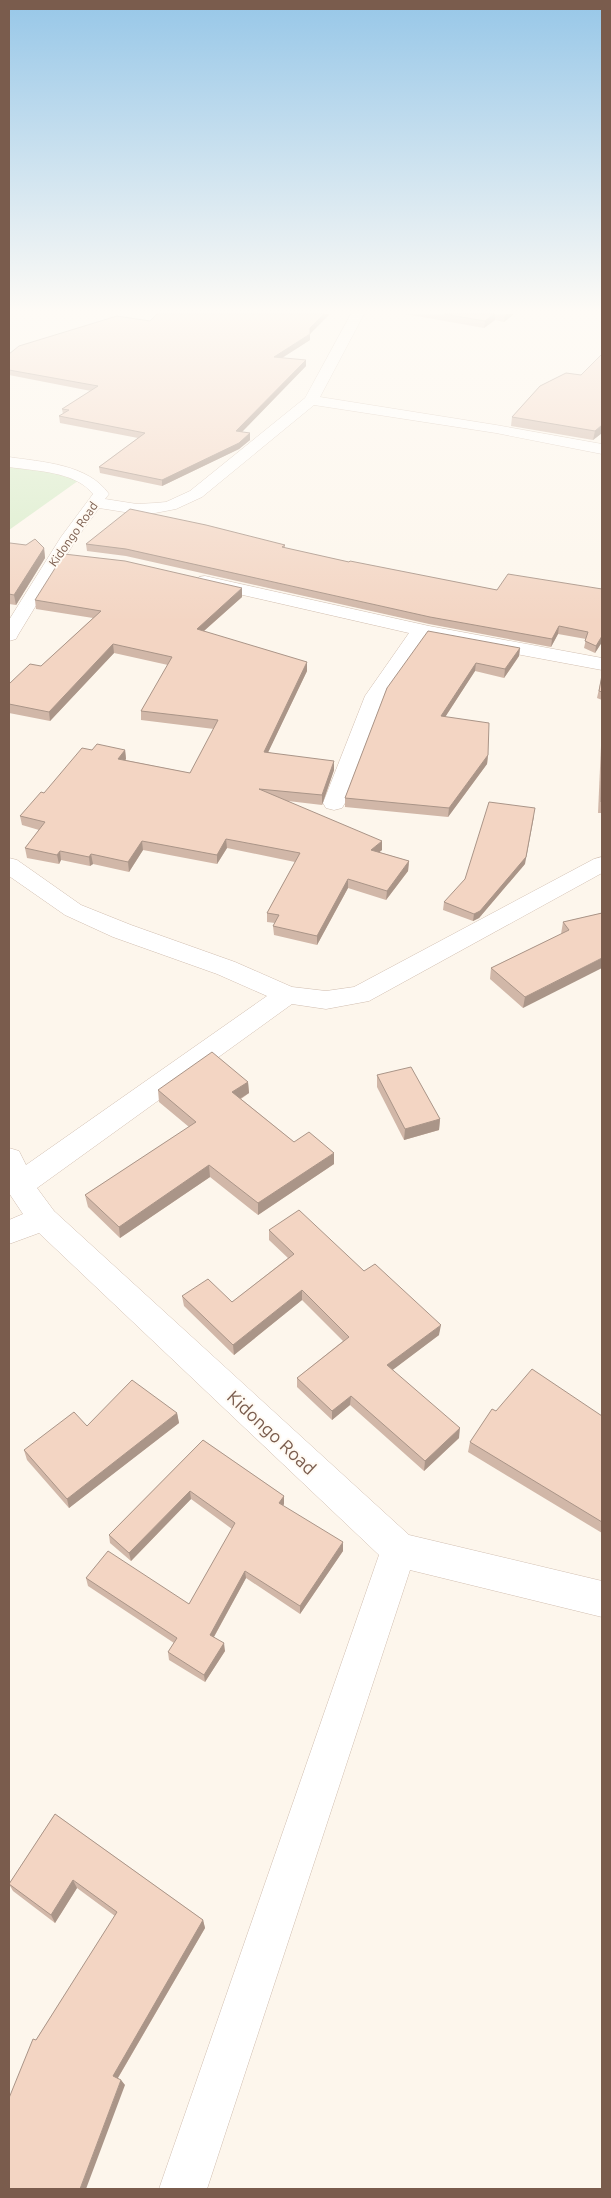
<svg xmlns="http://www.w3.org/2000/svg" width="611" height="2198" viewBox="0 0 611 2198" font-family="Ubuntu,sans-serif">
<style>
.green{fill:#d8ecc9}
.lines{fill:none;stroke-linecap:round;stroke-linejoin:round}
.minor-casing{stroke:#d1beb0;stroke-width:1}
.minor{fill:#fff;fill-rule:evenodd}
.wall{fill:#d1b7a8}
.shaded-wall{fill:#aa9588}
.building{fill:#f3d5c3;stroke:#aa9588}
.labels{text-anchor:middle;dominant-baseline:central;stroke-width:4;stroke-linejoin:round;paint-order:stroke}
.far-street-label{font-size:12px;fill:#7a5c4d;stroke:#fffaf3}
.near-street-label{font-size:18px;fill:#7a5c4d;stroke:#fffaf3}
</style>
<rect width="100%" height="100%" fill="#fdf6ec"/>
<path class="green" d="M 9,465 L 82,478 L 9,530 Z"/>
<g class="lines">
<defs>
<g id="minor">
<path d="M 351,314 L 364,314 L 320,397 L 496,425 L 602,444 L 602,454 L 496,433 L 314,405 L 202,497 L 176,509 L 155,513 L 137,514 L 99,508 L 77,538 L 18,635 L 16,639 L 9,641 L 9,620 L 61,537 L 93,494 C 75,471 35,471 9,467 L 9,457 C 42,462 88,464 109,494 L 105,499 L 137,504 L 155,503 L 166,502 L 190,491 L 305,398 Z"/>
<path d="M 205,576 L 429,626 L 602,658 L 602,670 L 425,637 L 385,696 L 345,803 L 342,808 L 334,810 L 326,808 L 323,803 L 365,696 L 409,633 L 199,585 L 196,581 L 199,577 Z"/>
<path d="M 602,857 L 602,873 L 369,1001 L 326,1009 L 292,1004 L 37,1188 L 54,1211 L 409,1535 L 602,1581 L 602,1617 L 410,1570 L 207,2189 L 159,2189 L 379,1555 L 39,1233 L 9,1244 L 9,1220 L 23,1214 L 9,1193 L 9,1148 L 19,1151 L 26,1165 L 267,996 L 217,974 L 113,937 L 65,915 L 9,876 L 9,858 L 17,860 L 81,905 L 131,925 L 235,962 L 292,987 L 326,991 L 354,987 L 594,859 Z"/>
</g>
</defs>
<use href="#minor" class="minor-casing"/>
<use href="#minor" class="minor"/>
</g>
<g class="wall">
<path d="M 405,314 L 514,314 L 504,322 L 495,320 L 484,328 Z"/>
<path d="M 150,321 L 310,334 L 310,340 L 282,358 L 306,366 L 242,432 L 250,440 L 239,449 L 162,486 L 100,473 L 99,467 L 138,438 L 60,423 L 59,416 L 63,414 L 62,409 L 91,391 L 9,375 L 9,354 Z"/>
<path d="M 540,386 L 602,433 L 593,440 L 511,426 L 512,417 Z"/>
<path d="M 9,544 L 44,548 L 45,558 L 16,605 L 9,604 Z"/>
<path d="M 86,544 L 285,545 L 285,548 L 349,562 L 497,590 L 602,589 L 602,642 L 595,653 L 584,648 L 586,639 L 558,634 L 551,647 L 429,624 L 126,556 L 87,551 Z"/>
<path d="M 242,597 L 204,631 L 307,671 L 268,752 L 334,770 L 322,805 L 288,801 L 382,850 L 379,852 L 409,861 L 408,871 L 386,900 L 348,888 L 317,945 L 274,935 L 273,926 L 275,923 L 267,922 L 267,913 L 295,862 L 227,848 L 217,864 L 143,850 L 129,872 L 93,864 L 90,866 L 61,860 L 59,864 L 27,858 L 25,848 L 39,830 L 22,825 L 20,816 L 44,793 L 92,750 L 125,750 L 126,759 L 125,760 L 190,773 L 214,729 L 141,720 L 141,711 L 168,665 L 114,653 L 50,721 L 9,713 L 9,684 L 41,666 L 93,618 L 36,609 L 35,600 Z"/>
<path d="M 520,648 L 519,656 L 504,678 L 475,671 L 445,717 L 488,755 L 487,764 L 448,817 L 345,807 L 345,798 L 387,688 Z"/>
<path d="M 602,675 L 602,700 L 597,698 Z"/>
<path d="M 602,739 L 602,813 L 598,813 L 601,746 Z"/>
<path d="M 525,864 L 479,918 L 473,921 L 443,910 L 444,902 Z"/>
<path d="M 602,913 L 523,1008 L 490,979 L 491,968 L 561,934 L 563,922 Z"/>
<path d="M 377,1075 L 440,1119 L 439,1130 L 404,1140 L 377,1087 Z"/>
<path d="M 248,1082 L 249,1093 L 241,1099 L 294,1142 L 334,1164 L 258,1215 L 210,1177 L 120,1238 L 88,1207 L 85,1195 L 189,1127 L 159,1102 L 158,1090 Z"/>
<path d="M 269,1230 L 364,1271 L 439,1335 L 392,1370 L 459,1438 L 424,1471 L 350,1405 L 332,1420 L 297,1387 L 297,1378 L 343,1341 L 302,1300 L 234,1355 L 184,1306 L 182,1296 L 232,1302 L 288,1258 L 269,1240 Z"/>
<path d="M 496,1411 L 602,1416 L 602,1533 L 468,1452 L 470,1442 Z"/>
<path d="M 177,1413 L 179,1423 L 69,1508 L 27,1460 L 24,1450 L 87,1426 Z"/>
<path d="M 203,1440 L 284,1496 L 284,1504 L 283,1506 L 343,1551 L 300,1614 L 246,1578 L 214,1637 L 225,1651 L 205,1682 L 169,1660 L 168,1652 L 174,1643 L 88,1586 L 86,1578 L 189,1604 L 232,1529 L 191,1499 L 131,1561 L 110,1543 L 109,1535 Z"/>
<path d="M 55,1814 L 203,1920 L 205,1928 L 118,2078 L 125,2085 L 36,2040 L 115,1916 L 77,1888 L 55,1923 L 13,1891 L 9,1884 Z"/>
</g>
<g class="shaded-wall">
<path d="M 324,314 L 330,314 L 310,334 L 310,328 Z"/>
<path d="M 494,314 L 495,314 L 495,320 L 484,328 L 485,321 Z"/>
<path d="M 506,314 L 514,314 L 504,322 L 505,315 Z"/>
<path d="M 310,334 L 310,340 L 274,363 L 274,357 Z"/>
<path d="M 306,360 L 306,366 L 236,438 L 236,431 Z"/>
<path d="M 602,425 L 602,433 L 593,440 L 595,431 Z"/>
<path d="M 250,433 L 250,440 L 239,449 L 162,486 L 162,480 Z"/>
<path d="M 44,548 L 45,558 L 16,605 L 14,595 Z"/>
<path d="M 242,588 L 242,597 L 197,637 L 197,629 Z"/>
<path d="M 559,626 L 558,634 L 551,647 L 552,639 Z"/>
<path d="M 602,636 L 602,642 L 595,653 L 596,646 Z"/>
<path d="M 113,644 L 114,653 L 50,721 L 49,712 Z"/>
<path d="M 520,648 L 519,656 L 504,678 L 505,669 Z"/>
<path d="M 307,662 L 307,671 L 264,761 L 264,752 Z"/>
<path d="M 476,663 L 475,671 L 440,725 L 441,716 Z"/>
<path d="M 125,750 L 126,759 L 119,768 L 118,759 Z"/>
<path d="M 488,755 L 487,764 L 448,817 L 449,808 Z"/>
<path d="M 334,761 L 334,770 L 322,805 L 322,795 Z"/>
<path d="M 534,816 L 525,864 L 479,918 L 473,921 L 474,914 Z"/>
<path d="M 226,839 L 227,848 L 217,864 L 217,855 Z"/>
<path d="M 142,841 L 143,850 L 129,872 L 128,862 Z"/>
<path d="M 382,841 L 382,850 L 371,859 L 371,850 Z"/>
<path d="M 60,851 L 61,860 L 59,864 L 57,855 Z"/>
<path d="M 91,854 L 93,864 L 90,866 L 89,857 Z"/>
<path d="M 409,861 L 408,871 L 386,900 L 387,891 Z"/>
<path d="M 348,879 L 348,888 L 317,945 L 317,936 Z"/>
<path d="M 602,958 L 602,968 L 523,1008 L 525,997 Z"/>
<path d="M 248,1082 L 249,1093 L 233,1103 L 232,1092 Z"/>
<path d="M 440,1119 L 439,1130 L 404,1140 L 405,1129 Z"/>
<path d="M 334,1153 L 334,1164 L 258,1215 L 258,1203 Z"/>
<path d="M 209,1165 L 210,1177 L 120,1238 L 119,1227 Z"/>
<path d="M 302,1290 L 302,1300 L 234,1355 L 233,1345 Z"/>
<path d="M 441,1325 L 439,1335 L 386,1375 L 387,1365 Z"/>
<path d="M 351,1396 L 350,1405 L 332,1420 L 332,1411 Z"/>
<path d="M 177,1413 L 179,1423 L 69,1508 L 67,1499 Z"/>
<path d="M 460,1428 L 459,1438 L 424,1471 L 425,1461 Z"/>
<path d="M 190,1491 L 191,1499 L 131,1561 L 129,1553 Z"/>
<path d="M 284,1496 L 284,1504 L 279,1511 L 279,1503 Z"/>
<path d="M 343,1542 L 343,1551 L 300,1614 L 300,1606 Z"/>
<path d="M 245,1571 L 246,1578 L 211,1642 L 210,1635 Z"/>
<path d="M 224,1643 L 225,1651 L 205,1682 L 204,1675 Z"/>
<path d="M 73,1880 L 77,1888 L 55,1923 L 51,1915 Z"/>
<path d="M 203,1920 L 205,1928 L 116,2081 L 113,2076 Z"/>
<path d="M 121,2080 L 125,2085 L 86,2189 L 80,2189 Z"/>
</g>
<g class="building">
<path d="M 157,314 L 324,314 L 310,328 L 310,334 L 274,357 L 306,360 L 236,431 L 250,433 L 239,443 L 162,480 L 99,467 L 145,433 L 59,416 L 69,410 L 62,409 L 98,386 L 9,370 L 9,354 L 19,346 L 117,316 L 150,321 Z"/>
<path d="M 444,314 L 494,314 L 485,321 Z"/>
<path d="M 602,354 L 602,425 L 595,431 L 512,417 L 540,386 L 566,373 L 581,375 Z"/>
<path d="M 130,509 L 206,525 L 285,545 L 282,547 L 349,562 L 350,561 L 497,590 L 508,574 L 602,589 L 602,636 L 596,646 L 585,641 L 588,632 L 559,626 L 552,639 L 430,617 L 126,549 L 86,544 Z"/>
<path d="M 35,539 L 44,548 L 14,595 L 9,594 L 9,544 L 10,543 L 26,545 Z"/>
<path d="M 64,554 L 125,561 L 242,588 L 197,629 L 307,662 L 264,752 L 334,761 L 322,795 L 259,789 L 382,841 L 371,850 L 409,861 L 387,891 L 348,879 L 317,936 L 273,926 L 279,915 L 267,913 L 300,853 L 226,839 L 217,855 L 142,841 L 128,862 L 91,854 L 89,857 L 60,851 L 57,855 L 25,848 L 45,822 L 20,816 L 41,792 L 44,793 L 82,748 L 92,750 L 97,744 L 125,750 L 118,759 L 190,773 L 218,720 L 141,711 L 172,657 L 113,644 L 49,712 L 9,704 L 9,684 L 30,664 L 41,666 L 101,611 L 35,600 Z"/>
<path d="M 428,631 L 520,648 L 505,669 L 476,663 L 441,716 L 489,723 L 488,755 L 449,808 L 345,798 L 387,688 Z"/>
<path d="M 602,675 L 602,692 L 599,691 Z"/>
<path d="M 602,752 L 602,802 L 601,802 Z"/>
<path d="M 489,802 L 535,808 L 526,857 L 480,911 L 474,914 L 444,902 L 465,879 Z"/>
<path d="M 602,913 L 602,958 L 525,997 L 491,968 L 569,930 L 563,922 Z"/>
<path d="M 212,1052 L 248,1082 L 232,1092 L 294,1142 L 309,1132 L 334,1153 L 258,1203 L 209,1165 L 119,1227 L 85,1195 L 196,1122 L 158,1090 Z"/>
<path d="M 411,1067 L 440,1119 L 405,1129 L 377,1075 Z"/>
<path d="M 299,1210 L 364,1271 L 375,1264 L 441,1325 L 387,1365 L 460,1428 L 425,1461 L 351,1396 L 332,1411 L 297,1378 L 349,1337 L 302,1290 L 233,1345 L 182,1296 L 208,1279 L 232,1302 L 294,1254 L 269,1230 Z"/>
<path d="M 532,1369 L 602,1416 L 602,1522 L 470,1442 L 492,1409 L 496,1411 Z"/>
<path d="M 132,1380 L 177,1413 L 67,1499 L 24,1450 L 74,1412 L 87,1426 Z"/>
<path d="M 203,1440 L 284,1496 L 279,1503 L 343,1542 L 300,1606 L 245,1571 L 210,1635 L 224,1643 L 204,1675 L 168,1652 L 177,1638 L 86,1578 L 108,1551 L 189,1604 L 235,1523 L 190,1491 L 129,1553 L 109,1535 Z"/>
<path d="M 55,1814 L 203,1920 L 113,2076 L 121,2080 L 80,2189 L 9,2189 L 9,2098 L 33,2039 L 36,2040 L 117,1912 L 73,1880 L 51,1915 L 9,1884 Z"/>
</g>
<linearGradient id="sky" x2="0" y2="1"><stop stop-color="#97c7e8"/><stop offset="0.5" stop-color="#fefbf6"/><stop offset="1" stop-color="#fefbf6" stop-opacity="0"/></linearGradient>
<rect width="611" height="622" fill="url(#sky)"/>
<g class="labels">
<g class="far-street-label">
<text transform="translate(73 534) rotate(-55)">Kidongo Road</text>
</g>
<g class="near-street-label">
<text transform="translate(272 1432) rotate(43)">Kidongo Road</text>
</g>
</g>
<rect width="611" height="2198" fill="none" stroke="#7a5c4d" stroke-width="20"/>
</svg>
